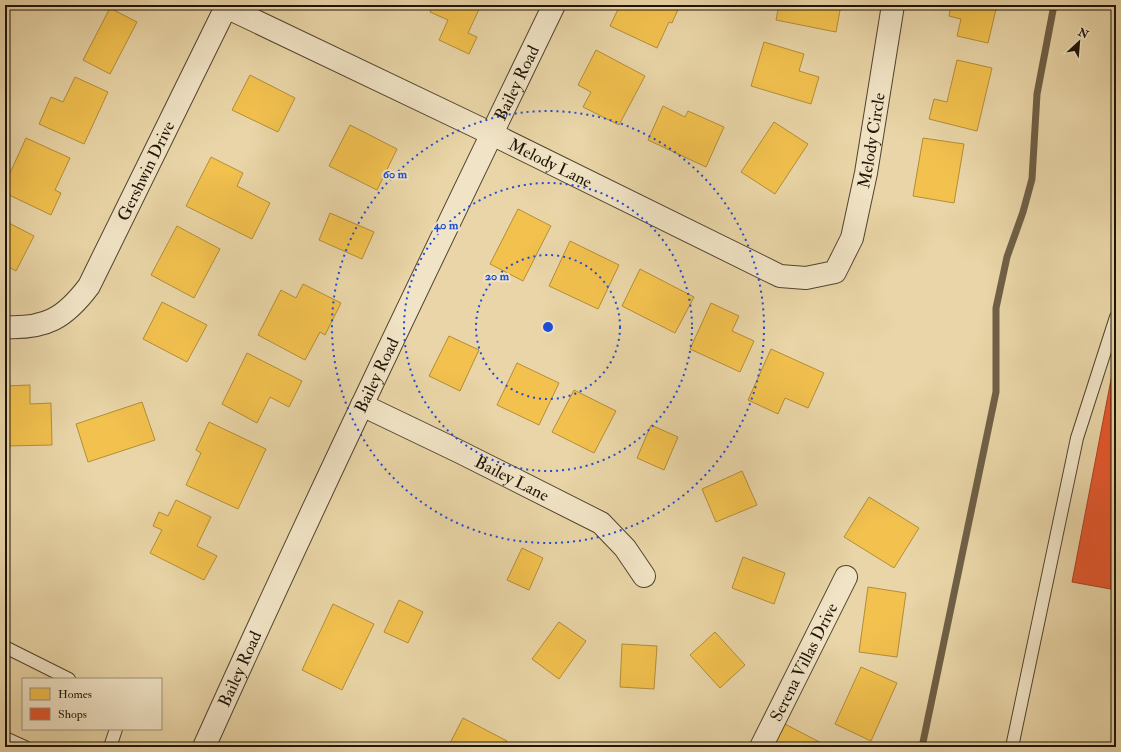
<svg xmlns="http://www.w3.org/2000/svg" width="1121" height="752" viewBox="0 0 1121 752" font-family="'IM FELL Double Pica',serif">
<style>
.homes{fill:#f2c14e;stroke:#b38d38}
.shops{fill:#e4572e;stroke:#a94322}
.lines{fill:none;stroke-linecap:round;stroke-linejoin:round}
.stream{stroke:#6f6046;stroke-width:7}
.lane-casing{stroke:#52442e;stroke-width:14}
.street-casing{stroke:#52442e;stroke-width:24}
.lane{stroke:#f1e4c6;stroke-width:12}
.street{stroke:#f1e4c6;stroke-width:22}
.ring{fill:none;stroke:#1d4ed8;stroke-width:2;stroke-dasharray:2 4}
.labels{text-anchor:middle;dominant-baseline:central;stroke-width:4;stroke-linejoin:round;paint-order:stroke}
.street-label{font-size:17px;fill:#1f1406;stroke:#f1e4c6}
.centre{fill:#1d4ed8;stroke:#f1e4c6;stroke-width:2}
.ring-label{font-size:12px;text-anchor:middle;font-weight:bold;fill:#1d4ed8;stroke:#f1e4c6;stroke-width:4;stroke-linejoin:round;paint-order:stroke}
</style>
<rect width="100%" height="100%" fill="#e9d5a7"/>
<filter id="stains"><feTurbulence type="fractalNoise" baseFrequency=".005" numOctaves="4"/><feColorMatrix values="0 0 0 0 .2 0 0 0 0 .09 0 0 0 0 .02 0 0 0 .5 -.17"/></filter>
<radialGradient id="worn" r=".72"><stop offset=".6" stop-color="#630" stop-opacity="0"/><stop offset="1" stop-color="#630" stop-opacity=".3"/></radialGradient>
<g class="homes">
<path d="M 400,5 L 412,5 L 409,10 Z"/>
<path d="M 433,5 L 481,5 L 468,33 L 477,37 L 469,54 L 439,40 L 448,20 L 430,12 Z"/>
<path d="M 620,5 L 640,6 L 641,5 L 680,5 L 672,23 L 669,22 L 657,48 L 610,26 Z"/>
<path d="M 779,5 L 841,5 L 836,32 L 776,20 Z"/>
<path d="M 951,5 L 997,5 L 988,43 L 957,36 L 961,19 L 949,16 Z"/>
<path d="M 110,8 L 137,22 L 110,74 L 83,60 Z"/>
<path d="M 764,42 L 804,54 L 799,71 L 819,77 L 811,104 L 751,86 Z"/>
<path d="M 596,50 L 645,76 L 619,125 L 583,107 L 591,92 L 578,85 Z"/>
<path d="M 957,60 L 992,68 L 977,131 L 929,119 L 934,99 L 947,102 Z"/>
<path d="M 250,75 L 295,98 L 278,132 L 232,110 Z"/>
<path d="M 75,77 L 108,92 L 84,144 L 39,124 L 51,97 L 63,102 Z"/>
<path d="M 663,106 L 685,117 L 688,111 L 724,127 L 706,167 L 648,140 Z"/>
<path d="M 774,122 L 808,144 L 775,194 L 741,172 Z"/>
<path d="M 350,125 L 397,149 L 377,190 L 329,166 Z"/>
<path d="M 26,138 L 70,158 L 55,190 L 61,193 L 51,215 L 5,193 L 5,184 Z"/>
<path d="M 923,138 L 964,144 L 954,203 L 913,196 Z"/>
<path d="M 211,157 L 243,173 L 237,186 L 270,203 L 252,239 L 186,206 Z"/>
<path d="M 518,209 L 551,226 L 523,281 L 490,264 Z"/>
<path d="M 330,213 L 374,232 L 362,259 L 319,240 Z"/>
<path d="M 5,221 L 34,236 L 16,271 L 5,265 Z"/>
<path d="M 177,226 L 220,249 L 194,298 L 151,275 Z"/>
<path d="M 570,241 L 619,265 L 598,309 L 549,286 Z"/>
<path d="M 640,269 L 694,297 L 675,333 L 622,306 Z"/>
<path d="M 303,284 L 341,303 L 325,335 L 320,332 L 305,360 L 258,335 L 281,290 L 296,298 Z"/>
<path d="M 162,302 L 207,325 L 187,362 L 143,339 Z"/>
<path d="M 711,303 L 739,316 L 732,331 L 754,341 L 740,372 L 690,349 Z"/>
<path d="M 449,336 L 479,350 L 460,391 L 429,376 Z"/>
<path d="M 771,349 L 824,373 L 808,408 L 785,398 L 778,414 L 748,400 Z"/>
<path d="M 247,353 L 302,381 L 289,407 L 270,397 L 257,423 L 222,404 Z"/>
<path d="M 517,363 L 559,383 L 539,425 L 497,405 Z"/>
<path d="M 30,385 L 30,404 L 51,403 L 52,445 L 6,446 L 5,386 Z"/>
<path d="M 574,390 L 616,411 L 594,453 L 552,432 Z"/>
<path d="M 142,402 L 155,440 L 88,462 L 76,424 Z"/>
<path d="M 209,422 L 266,449 L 238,509 L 186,485 L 201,453 L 196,450 Z"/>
<path d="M 651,425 L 678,437 L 664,470 L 637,458 Z"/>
<path d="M 742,471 L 757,505 L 716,522 L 702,489 Z"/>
<path d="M 869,497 L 919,528 L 894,568 L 844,537 Z"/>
<path d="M 176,500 L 211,517 L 197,546 L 217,556 L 204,580 L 150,553 L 162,530 L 153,526 L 159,512 L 168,516 Z"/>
<path d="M 522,548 L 543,558 L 529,590 L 507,580 Z"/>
<path d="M 743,557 L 785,573 L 774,604 L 732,588 Z"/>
<path d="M 868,587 L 906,593 L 897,657 L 859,652 Z"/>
<path d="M 399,600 L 423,612 L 408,643 L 384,632 Z"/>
<path d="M 333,604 L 374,624 L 342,690 L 302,670 Z"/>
<path d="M 559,622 L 586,641 L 559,679 L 532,659 Z"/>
<path d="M 715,632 L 745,665 L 720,688 L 690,655 Z"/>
<path d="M 622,644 L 657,646 L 654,689 L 620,687 Z"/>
<path d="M 861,667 L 897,683 L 871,741 L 835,724 Z"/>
<path d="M 463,718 L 507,741 L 504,747 L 448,747 Z"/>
<path d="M 783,723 L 829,747 L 771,747 Z"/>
</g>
<path class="shops" d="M 1114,364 L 1116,364 L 1116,590 L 1072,582 Z"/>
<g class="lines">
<path class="stream" d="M 922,747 L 996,392 L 996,308 L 1007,257 L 1023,212 L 1032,179 L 1037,94 L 1054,5"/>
<defs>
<g id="lane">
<path d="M 5,647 L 69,679"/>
<path d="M 5,738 L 25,747"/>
<path d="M 110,747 L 116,729"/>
<path d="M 1012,747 L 1077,438 L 1116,317"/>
</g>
<g id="street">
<path id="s1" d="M 226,7 L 492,134 L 780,276 L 806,278 L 835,272 L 852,238 L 866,173 L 893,5"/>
<path id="s2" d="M 5,327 C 46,329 65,318 89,286 L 227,5"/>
<path id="s3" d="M 362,405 L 460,452 L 601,523 L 625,548 L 644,576"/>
<path id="s4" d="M 204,747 C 316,498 435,251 554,5"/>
<path id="s5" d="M 761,747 L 846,577"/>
</g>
</defs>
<use href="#lane" class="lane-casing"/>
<use href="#street" class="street-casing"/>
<use href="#lane" class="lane"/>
<use href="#street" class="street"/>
</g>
<g class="ring">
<circle cx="548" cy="327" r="72"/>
<circle cx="548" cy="327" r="144"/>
<circle cx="548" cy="327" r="216"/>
</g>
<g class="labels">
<g class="street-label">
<text stroke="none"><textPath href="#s4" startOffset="734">Bailey Road</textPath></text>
<text stroke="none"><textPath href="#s1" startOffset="809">Melody Circle</textPath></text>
<text stroke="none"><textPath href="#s1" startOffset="360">Melody Lane</textPath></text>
<text stroke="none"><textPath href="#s2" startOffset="227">Gershwin Drive</textPath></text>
<text stroke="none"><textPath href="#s4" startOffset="410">Bailey Road</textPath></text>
<text stroke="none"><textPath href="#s3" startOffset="167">Bailey Lane</textPath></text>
<text stroke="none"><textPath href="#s5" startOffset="95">Serena Villas Drive</textPath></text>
<text stroke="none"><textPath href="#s4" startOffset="86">Bailey Road</textPath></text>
</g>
</g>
<circle cx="548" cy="327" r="6" class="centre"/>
<g class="ring-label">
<text x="395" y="178">60 m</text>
<text x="446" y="229">40 m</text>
<text x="497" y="280">20 m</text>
</g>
<rect width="1121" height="752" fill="none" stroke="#e9d5a7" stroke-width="20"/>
<rect x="6" y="6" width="1109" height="740" fill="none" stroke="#1f1406" stroke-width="2"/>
<rect x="10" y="10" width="1101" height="732" fill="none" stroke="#1f1406"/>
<rect x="22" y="678" width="140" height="52" fill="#f1e4c6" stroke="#9d9179"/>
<rect x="30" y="688" width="20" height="12" fill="#f2c14e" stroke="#9d9179"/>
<text x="58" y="698" font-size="12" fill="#1f1406">Homes</text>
<rect x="30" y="708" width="20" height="12" fill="#e4572e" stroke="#9d9179"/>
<text x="58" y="718" font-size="12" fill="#1f1406">Shops</text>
<g transform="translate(1079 42) rotate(26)" stroke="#f1e4c6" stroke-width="3" paint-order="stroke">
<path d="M0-3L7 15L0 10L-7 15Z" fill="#1f1406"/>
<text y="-6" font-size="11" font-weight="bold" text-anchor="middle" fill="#1f1406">N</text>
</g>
<rect width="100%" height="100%" filter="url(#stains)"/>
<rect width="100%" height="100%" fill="url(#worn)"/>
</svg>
